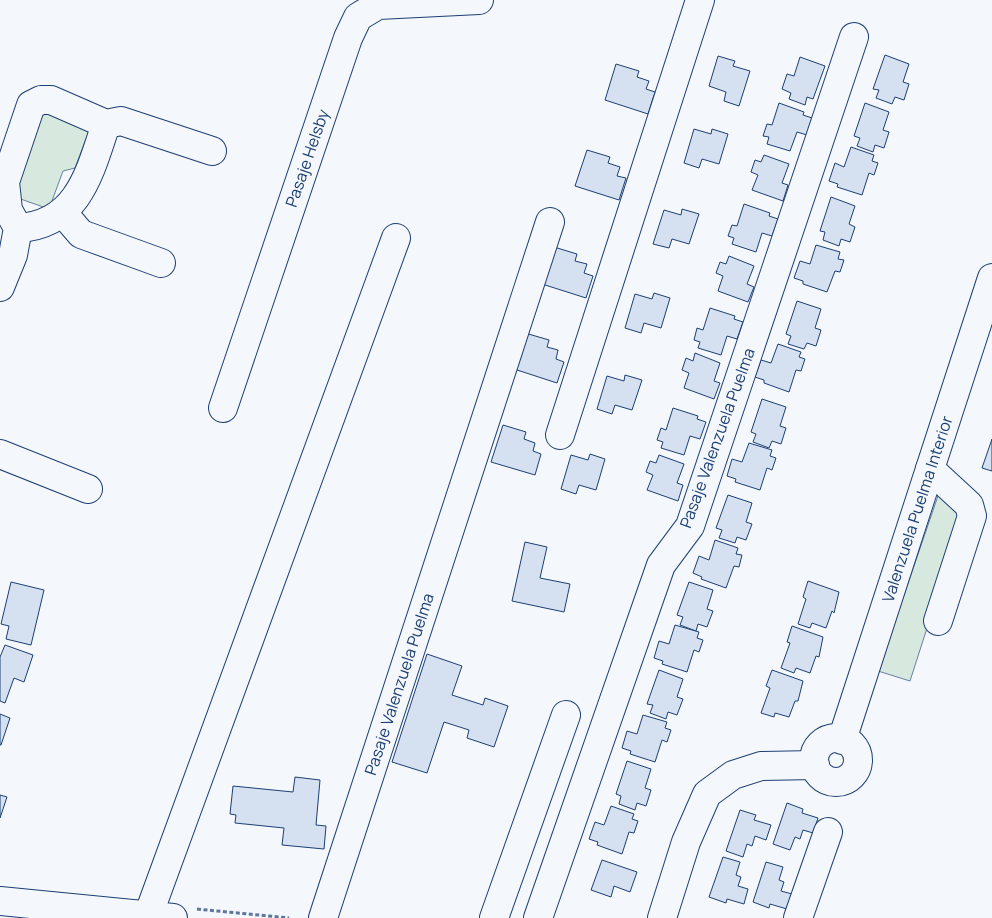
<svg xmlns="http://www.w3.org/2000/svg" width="992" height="918" viewBox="0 0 992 918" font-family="Manrope,sans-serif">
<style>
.grass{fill:#d7e8df;stroke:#687fa3}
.building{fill:#d5e0f0;stroke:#1d3f73}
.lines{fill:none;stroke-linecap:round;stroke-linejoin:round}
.minor-casing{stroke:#1d3f73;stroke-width:30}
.path{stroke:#5e769c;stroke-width:3;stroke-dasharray:4 2.5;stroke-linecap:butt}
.minor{stroke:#f4f7fb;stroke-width:28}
.labels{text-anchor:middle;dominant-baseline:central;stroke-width:4;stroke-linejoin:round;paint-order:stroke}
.street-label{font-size:16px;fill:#1d3f73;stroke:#f4f7fb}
</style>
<rect width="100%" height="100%" fill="#f4f7fb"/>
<g class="grass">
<path d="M 43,112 L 90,128 L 75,168 L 63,171 L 49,209 L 12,196 Z"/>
<path d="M 940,490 L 964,513 L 910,681 L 878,671 Z"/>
</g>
<g class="building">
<path d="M 885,55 L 909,64 L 903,82 L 909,84 L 904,100 L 895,97 L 892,104 L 876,98 L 879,90 L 873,89 Z"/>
<path d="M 718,56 L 735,61 L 733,66 L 750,71 L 739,106 L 724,101 L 726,92 L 709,86 Z"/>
<path d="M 800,57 L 825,66 L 813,99 L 807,97 L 805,105 L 789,99 L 791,93 L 782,89 L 787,74 L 794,76 Z"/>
<path d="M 616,64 L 639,71 L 637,77 L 649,81 L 646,89 L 655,92 L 648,114 L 605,100 Z"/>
<path d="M 779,103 L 804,112 L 803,115 L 812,118 L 807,135 L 797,132 L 790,151 L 767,144 L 769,137 L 763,136 L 767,124 L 772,125 Z"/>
<path d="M 865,103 L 889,112 L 883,130 L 889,132 L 884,148 L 875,145 L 873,152 L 857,146 L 860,138 L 854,136 Z"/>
<path d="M 694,129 L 711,134 L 712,129 L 728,134 L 719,164 L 702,159 L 699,168 L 684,163 Z"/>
<path d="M 851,147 L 874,155 L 872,161 L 878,163 L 874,175 L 869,173 L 862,195 L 837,187 L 838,184 L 829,181 L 835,163 L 844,167 Z"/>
<path d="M 587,150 L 610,157 L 608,163 L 620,167 L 617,176 L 626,178 L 619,200 L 575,186 Z"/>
<path d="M 764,155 L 789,164 L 782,183 L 788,185 L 783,201 L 752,190 L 758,175 L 751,172 L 755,160 L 761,162 Z"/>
<path d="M 831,197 L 855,206 L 849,224 L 855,227 L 850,242 L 841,239 L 839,246 L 823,240 L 825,232 L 820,231 Z"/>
<path d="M 744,204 L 770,213 L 769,216 L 778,219 L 772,236 L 762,233 L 756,252 L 732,244 L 734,238 L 728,236 L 732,225 L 737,226 Z"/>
<path d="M 682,209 L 699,214 L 689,244 L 672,239 L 669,248 L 653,244 L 664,210 L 681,215 Z"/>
<path d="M 816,245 L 840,252 L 838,259 L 844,260 L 840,272 L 835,271 L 827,292 L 803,284 L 803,281 L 794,278 L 800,261 L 810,264 Z"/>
<path d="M 554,247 L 577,254 L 575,261 L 587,264 L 584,273 L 593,276 L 586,298 L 542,284 Z"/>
<path d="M 729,256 L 754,266 L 747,284 L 754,287 L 748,302 L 718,291 L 723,276 L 716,273 L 720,262 L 726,264 Z"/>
<path d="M 654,293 L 670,298 L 661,328 L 644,323 L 641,333 L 625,328 L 635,294 L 652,299 Z"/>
<path d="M 797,301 L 821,309 L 815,328 L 821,330 L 816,346 L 807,343 L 804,349 L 788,344 L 791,336 L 786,334 Z"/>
<path d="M 710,308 L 735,316 L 734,319 L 743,322 L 737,339 L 727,336 L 721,355 L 698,348 L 700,342 L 694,340 L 697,328 L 703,330 Z"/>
<path d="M 525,333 L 549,340 L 547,347 L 558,350 L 556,359 L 564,362 L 557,383 L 514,369 Z"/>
<path d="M 778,344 L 801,352 L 799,357 L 805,359 L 801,371 L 796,370 L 789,392 L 764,383 L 764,380 L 755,377 L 761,360 L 771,363 Z"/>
<path d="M 695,353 L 720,363 L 714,381 L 720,383 L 714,399 L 684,388 L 689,373 L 682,370 L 686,358 L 693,361 Z"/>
<path d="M 625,375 L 642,380 L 632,410 L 615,405 L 612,414 L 597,409 L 607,376 L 624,381 Z"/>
<path d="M 762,399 L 786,407 L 780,426 L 786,428 L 781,444 L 772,441 L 769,448 L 753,442 L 756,434 L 751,432 Z"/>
<path d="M 673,408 L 698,416 L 697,419 L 706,422 L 700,439 L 690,436 L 684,455 L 661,448 L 663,442 L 657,440 L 661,428 L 666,430 Z"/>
<path d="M 503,425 L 526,432 L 524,439 L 535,443 L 533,451 L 541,454 L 535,475 L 491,462 Z"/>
<path d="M 992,439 L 992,471 L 982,468 Z"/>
<path d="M 749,443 L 772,450 L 770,456 L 776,458 L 772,470 L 767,468 L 760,490 L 735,482 L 736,479 L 727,476 L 732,459 L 742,462 Z"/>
<path d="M 590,454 L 605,459 L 596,490 L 579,485 L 576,494 L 561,489 L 571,455 L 588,460 Z"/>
<path d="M 659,455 L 684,464 L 677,483 L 683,485 L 678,501 L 647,490 L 653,475 L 646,472 L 650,461 L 656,463 Z"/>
<path d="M 728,495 L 752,503 L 746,522 L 752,524 L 746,540 L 737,537 L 735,543 L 719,538 L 722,530 L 716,528 Z"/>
<path d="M 715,540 L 738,548 L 736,554 L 742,555 L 739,567 L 734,566 L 726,588 L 701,579 L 702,577 L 693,573 L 699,556 L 709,560 Z"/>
<path d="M 525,542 L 547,547 L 540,578 L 570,584 L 564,612 L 512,601 Z"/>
<path d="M 808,581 L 839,592 L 834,613 L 832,611 L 826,628 L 812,623 L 810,628 L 798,624 L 806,599 L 803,597 Z"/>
<path d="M 11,582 L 44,590 L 31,645 L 6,639 L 9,626 L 1,624 Z"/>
<path d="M 689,582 L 713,590 L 707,609 L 713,611 L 707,627 L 698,624 L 696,631 L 680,625 L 683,617 L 677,615 Z"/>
<path d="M 675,625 L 699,632 L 697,638 L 703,640 L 699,652 L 694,650 L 687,672 L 662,664 L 663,661 L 654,658 L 659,641 L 669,644 Z"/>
<path d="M 792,626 L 823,637 L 819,657 L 816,656 L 810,673 L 796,668 L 794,673 L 781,668 L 790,643 L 787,642 Z"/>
<path d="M 5,645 L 33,655 L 24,682 L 14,678 L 5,703 L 0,701 L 0,657 Z"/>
<path d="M 427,654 L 462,666 L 452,695 L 483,705 L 485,698 L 508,706 L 494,747 L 467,738 L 469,730 L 444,722 L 427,773 L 392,762 Z"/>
<path d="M 659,670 L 683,679 L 677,697 L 683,699 L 677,715 L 668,712 L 666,719 L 650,713 L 653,705 L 647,704 Z"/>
<path d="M 772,670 L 803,681 L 798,701 L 795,701 L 789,717 L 775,713 L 774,717 L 761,713 L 770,688 L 766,686 Z"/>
<path d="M 0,714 L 10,718 L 1,745 L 0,745 Z"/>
<path d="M 643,715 L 667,722 L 665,728 L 671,730 L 667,742 L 662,740 L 655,762 L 630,754 L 631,751 L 622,748 L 627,731 L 637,734 Z"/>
<path d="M 627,761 L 651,769 L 645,788 L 651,790 L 646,806 L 637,803 L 635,810 L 619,804 L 621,796 L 616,794 Z"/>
<path d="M 295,777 L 320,780 L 316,825 L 326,826 L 324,849 L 282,845 L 284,828 L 235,823 L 236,815 L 230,814 L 233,786 L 293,792 Z"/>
<path d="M 0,795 L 7,797 L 0,818 Z"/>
<path d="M 787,803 L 803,809 L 802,813 L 818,818 L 813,833 L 803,830 L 800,839 L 795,837 L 790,850 L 773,844 Z"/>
<path d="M 611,806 L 634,814 L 632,819 L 638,821 L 634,833 L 629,832 L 622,854 L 597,845 L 598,842 L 589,839 L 595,822 L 604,825 Z"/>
<path d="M 740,810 L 756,815 L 754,820 L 771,825 L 766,840 L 755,836 L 752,846 L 747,844 L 743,857 L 726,851 Z"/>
<path d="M 723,857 L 740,862 L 736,875 L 741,877 L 738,886 L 748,889 L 744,904 L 727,899 L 726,903 L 709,897 Z"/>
<path d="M 602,860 L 637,872 L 630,892 L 614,886 L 611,897 L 591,890 Z"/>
<path d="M 766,862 L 783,867 L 779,880 L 784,882 L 781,891 L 792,894 L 787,909 L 770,904 L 769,908 L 753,902 Z"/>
</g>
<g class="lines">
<defs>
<g id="minor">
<path d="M 63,213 L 81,234 L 161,263"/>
<path d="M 18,228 C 78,225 90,172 106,124"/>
<path d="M 0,287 L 13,255 L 18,228 L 8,210 L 5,182 L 31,105 L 41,100 L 51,100 L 106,124 L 121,121 L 212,151"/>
<path d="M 223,408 L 348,38 L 358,17 L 378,5 L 479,0"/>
<path d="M 560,435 L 700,0"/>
<path d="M 0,454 L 88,489"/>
<path d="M 930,469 L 969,505 L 972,516 L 938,621"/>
<circle cx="836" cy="760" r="22"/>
<path d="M 842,740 L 992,278"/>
<path d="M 0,901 L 173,918"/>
<path d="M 148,916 L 396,238"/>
<path d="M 323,918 L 550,222"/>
<path d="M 494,918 L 566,715"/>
<path d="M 538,918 L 661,565 L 690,526 L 854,37"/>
<path d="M 662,918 L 686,842 L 707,794 L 733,775 L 761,766 L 815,765"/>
<path d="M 798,918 L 828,832"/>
</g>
</defs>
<use href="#minor" class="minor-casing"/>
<path class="path" d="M 197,909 L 289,918"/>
<use href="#minor" class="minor"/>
</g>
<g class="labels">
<g class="street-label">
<text transform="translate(307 158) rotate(-71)">Pasaje Helsby</text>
<text transform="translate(717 438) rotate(-70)">Pasaje Valenzuela Puelma</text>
<text transform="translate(917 509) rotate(-72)">Valenzuela Puelma Interior</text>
<text transform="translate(399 684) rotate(-72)">Pasaje Valenzuela Puelma</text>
</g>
</g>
</svg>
